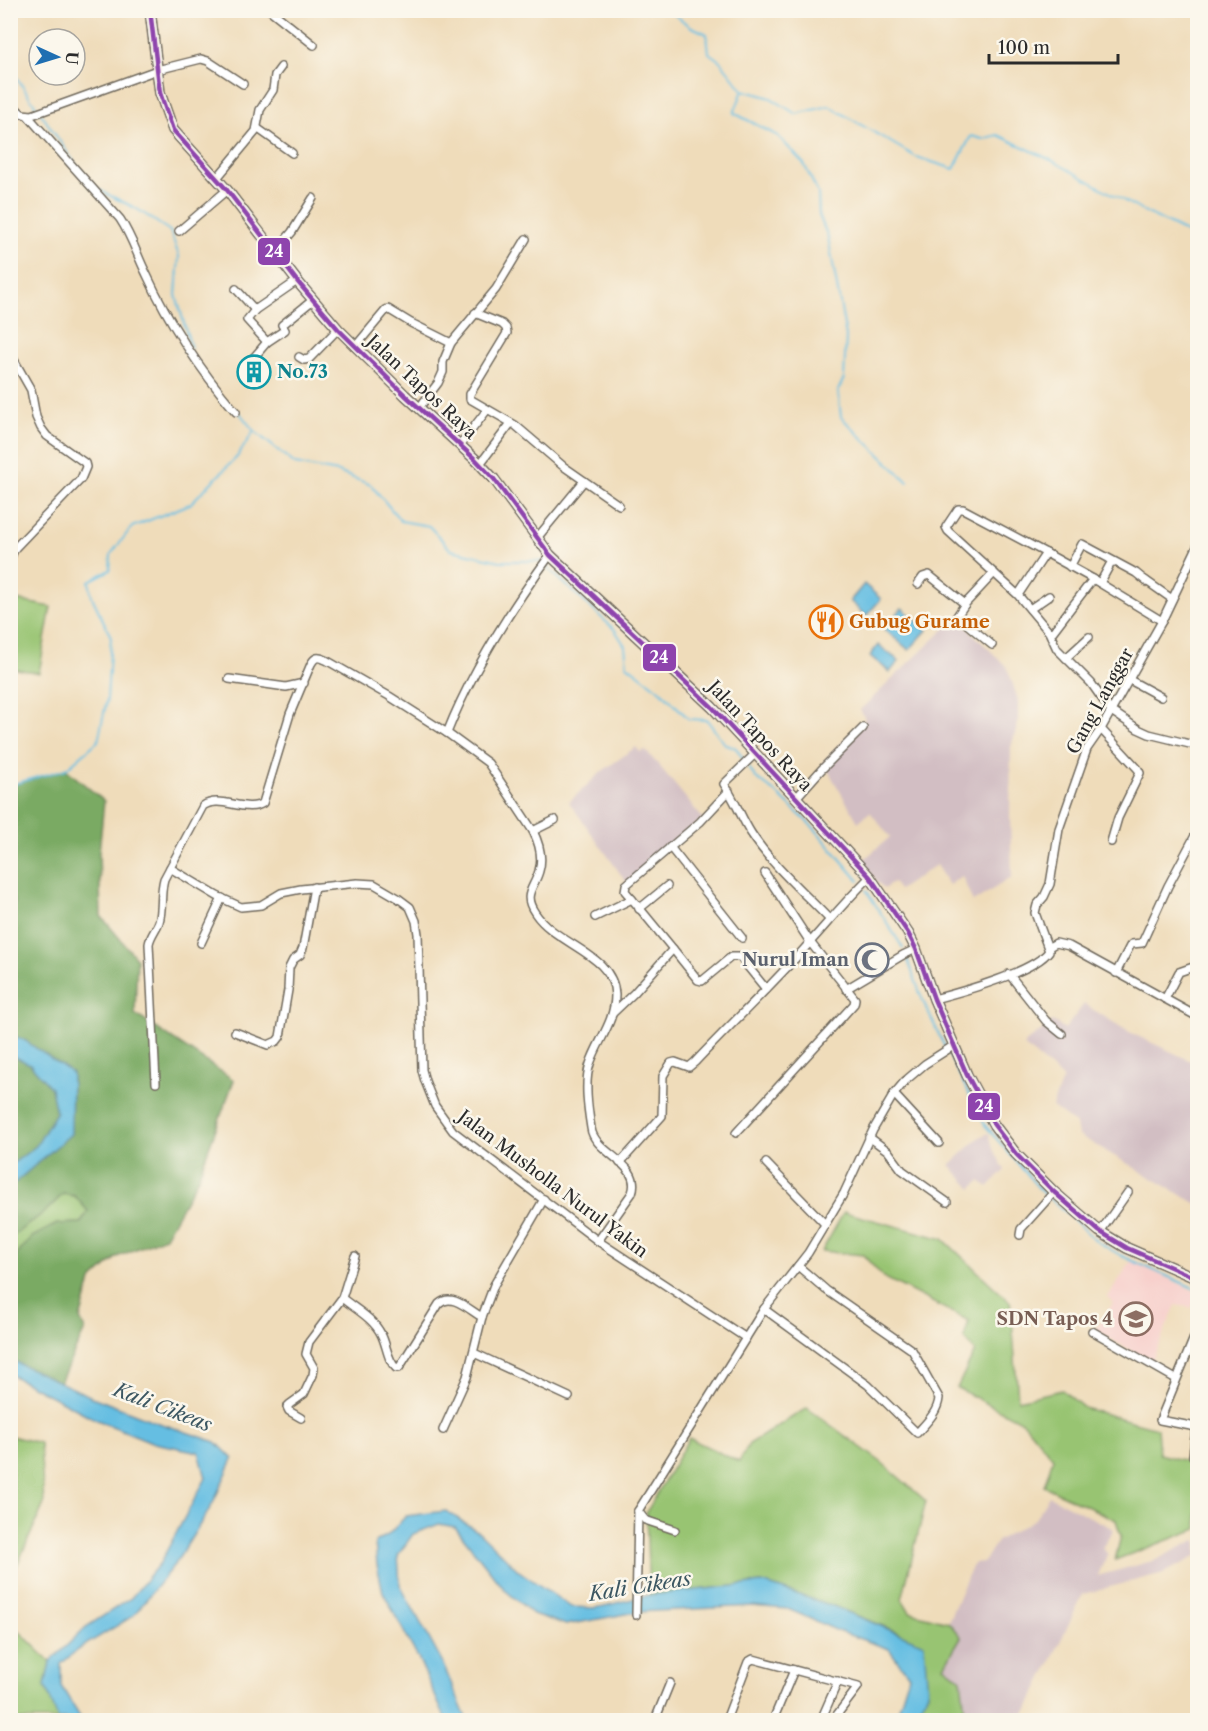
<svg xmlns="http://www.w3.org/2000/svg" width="1208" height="1731" viewBox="0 0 1208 1731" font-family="'Libre Caslon Text',serif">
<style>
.built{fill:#f7d0cc}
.industrial{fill:#d2bec3}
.green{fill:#98c472;stroke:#62784e;stroke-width:1.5}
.forest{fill:#7aaa64;stroke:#526a48;stroke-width:1.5}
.water{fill:#65bee2;stroke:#487486;stroke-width:1.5}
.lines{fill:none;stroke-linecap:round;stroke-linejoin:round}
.stream{stroke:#65bee2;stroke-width:2}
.street-casing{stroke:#70695d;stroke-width:10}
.secondary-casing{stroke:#70695d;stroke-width:12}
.street{stroke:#fff;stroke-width:7}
.secondary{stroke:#fff;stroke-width:9}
.bus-1-casing{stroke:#fbf7ec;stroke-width:9}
.bus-1{stroke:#8e44ad;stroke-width:4.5}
.labels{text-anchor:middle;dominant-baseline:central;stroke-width:5;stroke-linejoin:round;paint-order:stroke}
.culture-label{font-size:18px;font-weight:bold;fill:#0d838f;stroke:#fbf7ec;text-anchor:start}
.street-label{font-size:18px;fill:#2b2b2b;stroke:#fbf7ec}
.food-label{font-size:18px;font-weight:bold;fill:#c56008;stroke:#fbf7ec;text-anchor:start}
.worship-label{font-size:18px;font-weight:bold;fill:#5b616d;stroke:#fbf7ec;text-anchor:end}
.education-label{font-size:18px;font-weight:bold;fill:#785e54;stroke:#fbf7ec;text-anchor:end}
.water-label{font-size:20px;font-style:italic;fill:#3c5762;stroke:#fbf7ec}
.line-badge{stroke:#fbf7ec;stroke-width:2}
.badge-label{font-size:16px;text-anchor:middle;font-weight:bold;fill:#fff}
</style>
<rect width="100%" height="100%" fill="#fbf7ec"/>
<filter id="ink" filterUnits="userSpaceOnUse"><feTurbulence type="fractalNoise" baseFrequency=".0167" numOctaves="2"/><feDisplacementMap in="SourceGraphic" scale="12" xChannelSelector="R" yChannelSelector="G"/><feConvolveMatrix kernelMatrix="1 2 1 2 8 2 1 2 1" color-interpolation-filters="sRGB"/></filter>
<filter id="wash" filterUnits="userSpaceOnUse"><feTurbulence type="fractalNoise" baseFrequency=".008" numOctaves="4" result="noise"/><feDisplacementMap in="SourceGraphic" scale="24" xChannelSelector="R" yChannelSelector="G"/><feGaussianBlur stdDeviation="1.35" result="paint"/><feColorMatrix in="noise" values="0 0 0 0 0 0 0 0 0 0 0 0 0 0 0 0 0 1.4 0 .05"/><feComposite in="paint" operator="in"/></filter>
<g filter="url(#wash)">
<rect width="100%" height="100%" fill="#efdcba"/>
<path class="built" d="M 1131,1261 L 1197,1292 L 1192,1308 L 1176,1305 L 1151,1362 L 1095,1330 L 1113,1303 L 1108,1297 Z"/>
<g class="industrial">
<path d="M 951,623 L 962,623 L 1007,667 L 1018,700 L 1018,723 L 1011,747 L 1010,817 L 1012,877 L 973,902 L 962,876 L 949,885 L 936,865 L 899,890 L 893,882 L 884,889 L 861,862 L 890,837 L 870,812 L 858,822 L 823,762 L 865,719 L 860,710 Z"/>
<path d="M 636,747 L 640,752 L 645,750 L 662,769 L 703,819 L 627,883 L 569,802 L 601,772 Z"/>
<path d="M 1084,1004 L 1129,1032 L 1191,1061 L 1197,1049 L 1197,1204 L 1078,1135 L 1076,1124 L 1052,1107 L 1063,1078 L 1023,1045 L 1053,1021 L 1065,1029 Z"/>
<path d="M 989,1133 L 993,1149 L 1005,1170 L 988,1187 L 980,1181 L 972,1189 L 950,1165 L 980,1137 Z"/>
<path d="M 1049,1496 L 1114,1529 L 1102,1548 L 1108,1554 L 1097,1576 L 1156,1560 L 1197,1539 L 1197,1556 L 1164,1573 L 1083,1594 L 1028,1709 L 1020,1720 L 960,1720 L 965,1711 L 944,1666 L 961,1637 L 948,1622 L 973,1563 L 984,1562 L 998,1540 L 1035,1519 Z"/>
</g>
<g class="green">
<path d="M 11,599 L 51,607 L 39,673 L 11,668 Z"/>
<path d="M 63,1194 L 75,1196 L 88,1211 L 81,1223 L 57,1224 L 32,1237 L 11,1262 L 11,1237 L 46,1211 Z"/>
<path d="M 844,1212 L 943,1239 L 1011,1303 L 1018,1400 L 1062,1390 L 1084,1408 L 1157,1428 L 1159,1454 L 1197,1464 L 1197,1529 L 1115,1560 L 1121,1536 L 1116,1520 L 1044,1486 L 1053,1458 L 1024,1423 L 957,1388 L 975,1351 L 964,1338 L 969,1321 L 883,1277 L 863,1255 L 822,1251 Z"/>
<path d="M 807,1408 L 881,1462 L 926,1501 L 902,1599 L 910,1612 L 948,1622 L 961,1637 L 944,1666 L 961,1679 L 965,1712 L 960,1720 L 914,1720 L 928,1692 L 898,1632 L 833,1606 L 762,1583 L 649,1595 L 646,1513 L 689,1438 L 739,1462 L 749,1444 Z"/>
<path d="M 11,1436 L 40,1443 L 44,1504 L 11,1579 Z"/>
<path d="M 10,1622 L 50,1662 L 45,1686 L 60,1720 L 11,1720 Z"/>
</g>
<g class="forest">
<path d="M 66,769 L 104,801 L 99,853 L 101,916 L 137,959 L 135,1014 L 234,1080 L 197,1180 L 165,1237 L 117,1257 L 91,1281 L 80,1319 L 85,1330 L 60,1382 L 11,1360 L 11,1262 L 32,1237 L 57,1224 L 81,1223 L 88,1211 L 75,1196 L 63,1194 L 46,1211 L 11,1237 L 11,1186 L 71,1134 L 72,1073 L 24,1040 L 11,1035 L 10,914 L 15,902 L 10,897 L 11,785 Z"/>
<path d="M 11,1055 L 30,1064 L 51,1088 L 56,1113 L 36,1146 L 11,1165 Z"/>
</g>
<g class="water">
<path d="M 864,584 L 881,599 L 866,616 L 850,601 Z"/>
<path d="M 902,608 L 927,630 L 909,650 L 884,629 Z"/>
<path d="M 878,645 L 899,661 L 890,672 L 870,656 Z"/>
<path d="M 11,1035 L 24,1040 L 72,1073 L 71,1134 L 11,1186 L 11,1165 L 36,1146 L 56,1113 L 51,1088 L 30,1064 L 11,1055 Z"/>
<path d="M 11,1360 L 92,1397 L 156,1422 L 216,1442 L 233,1459 L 212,1505 L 177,1561 L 133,1616 L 77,1650 L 61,1664 L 61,1686 L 80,1717 L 86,1720 L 58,1719 L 45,1686 L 50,1662 L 86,1627 L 131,1598 L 160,1563 L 206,1478 L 199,1452 L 154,1443 L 97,1420 L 11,1375 Z"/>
<path d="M 446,1511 L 479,1532 L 519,1571 L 571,1607 L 596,1608 L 649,1595 L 762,1583 L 833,1606 L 924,1644 L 928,1692 L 914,1720 L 895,1720 L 909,1676 L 889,1649 L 838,1631 L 788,1609 L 752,1606 L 637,1612 L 566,1625 L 533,1614 L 505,1590 L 455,1527 L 439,1524 L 413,1534 L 398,1555 L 400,1585 L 442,1662 L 467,1720 L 446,1720 L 420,1662 L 383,1592 L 377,1565 L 375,1542 L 388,1535 L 406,1516 Z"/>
</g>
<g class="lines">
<g class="stream">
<path d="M 668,10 L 690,26 L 707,34 L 709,53 L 720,61 L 743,90 L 734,113 L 778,136 L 804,164 L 818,193 L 819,215 L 828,237 L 846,336 L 844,378 L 838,391 L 841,417 L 908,482"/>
<path d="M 10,20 L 16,10"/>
<path d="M 10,68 L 76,165"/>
<path d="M 743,90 L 771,98 L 796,114 L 829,106 L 916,157 L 954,169 L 971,136 L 982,139 L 998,135 L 1053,161 L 1139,209 L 1198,238"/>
<path d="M 97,189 L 137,209 L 170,231 L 179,256 L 176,295 L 191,348"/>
<path d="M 239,412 L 254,431 L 295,464 L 338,472 L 371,485 L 401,521 L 429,526 L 451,550 L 500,561 L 540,561 L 615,630 L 625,646 L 627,665 L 662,692 L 689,719 L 707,720 L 725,744 L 736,748 L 755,777 L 775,792 L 815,829 L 859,881"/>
<path d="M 10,785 L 66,769 L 98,741 L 107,699 L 111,637 L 92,597 L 89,581 L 110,570 L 111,554 L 132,527 L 190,504 L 237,457 L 254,431"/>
<path d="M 866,890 L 903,948"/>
<path d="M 907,958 L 923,1001 L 943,1043 L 985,1125 L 1043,1193 L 1069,1215 L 1096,1241 L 1122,1256 L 1198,1290"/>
</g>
</g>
</g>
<g filter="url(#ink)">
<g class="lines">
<defs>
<g id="street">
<path d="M 270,10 L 314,45"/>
<path d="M 10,103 L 22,114 L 32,115 L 157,70 L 201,59 L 208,61 L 243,84"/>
<path d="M 27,115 L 120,219 C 132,237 137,255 146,273 C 169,323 200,370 236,412"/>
<path d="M 257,128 L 292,153"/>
<path d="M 217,178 L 256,131 L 260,110 L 273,90 L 275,75 L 281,67"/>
<path d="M 179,231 L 227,190"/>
<path d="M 275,252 L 292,232 L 313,198"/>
<path d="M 236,289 L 255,310 L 297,281"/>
<path d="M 255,310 L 247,320 L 267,342"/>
<path d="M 475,313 L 502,324 L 506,328 L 507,333 L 470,394 L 470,399 L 515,425 L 563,466 L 619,505"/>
<path d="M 355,347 L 386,310 L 388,309 L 411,323 L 451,343"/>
<path d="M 10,353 L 31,390 L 36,417 L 41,428 L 47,436 L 85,463 L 86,467 L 81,479 L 15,548 L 10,559"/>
<path d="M 299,357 L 304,360 L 309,359 L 338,329"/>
<path d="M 250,362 L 267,342 L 285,330 L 282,325 L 313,300"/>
<path d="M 419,408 L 438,383 L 443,372 L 443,362 L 451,343 L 496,289 L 526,239"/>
<path d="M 460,445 L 487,410"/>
<path d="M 480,464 L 511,423"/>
<path d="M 537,538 L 584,481"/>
<path d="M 1046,553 L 1093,579"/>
<path d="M 1070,567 L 1082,544 L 1136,573 L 1147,582"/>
<path d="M 1145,580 L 1172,599"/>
<path d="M 1100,583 L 1112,561 L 1114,563"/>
<path d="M 918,584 L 923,577 L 929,575 L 965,604"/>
<path d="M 1018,595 L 1046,553 L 963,509 L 958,509 L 946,527 L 948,531 L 1018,595 L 1049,632 L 1057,649 L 1091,683 L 1110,710 L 1138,729 L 1149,734 L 1198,746"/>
<path d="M 1030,609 L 1049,596"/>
<path d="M 1051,634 L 1093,579 L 1162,621"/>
<path d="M 992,645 L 957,616 L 965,604 L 994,573"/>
<path d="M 1066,658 L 1089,637"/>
<path d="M 229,679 L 286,687 L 304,683"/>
<path d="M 1128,679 L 1161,697"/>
<path d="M 1101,729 L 1138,769 L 1140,773 L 1118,818 L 1111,842"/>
<path d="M 447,733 L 488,763 L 533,831 C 539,843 543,858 539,871 C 534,889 522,894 535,913 C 556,945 614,954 615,995 C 615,1022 598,1040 590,1064 C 584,1082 588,1109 591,1128 C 594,1154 643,1163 632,1193 L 598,1241"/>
<path d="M 755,754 L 724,784 C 735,800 741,817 751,833 C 771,864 804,893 829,919"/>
<path d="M 796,798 L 821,770 L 863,728"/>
<path d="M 533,831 L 555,820"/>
<path d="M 670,847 L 742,938"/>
<path d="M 170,868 L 217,896 L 241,907 L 261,905 L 281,893 L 301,889 L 357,883 L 374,884 L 398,898 L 410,907 L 416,921 L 418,934 L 422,1070 L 425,1081 L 435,1106 L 453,1131 L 598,1241 L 746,1338"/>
<path d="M 632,899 L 625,891 L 626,885 L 700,822 L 729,791"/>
<path d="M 639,909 L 667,886"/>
<path d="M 595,917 L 632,899 L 673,949 L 634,993 L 613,1013"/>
<path d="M 201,943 L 222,898"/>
<path d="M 1049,947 L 1056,943 L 1069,946 L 1198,1017"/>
<path d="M 673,949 L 698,980 L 702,981 L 731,957 L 740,957 L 766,989"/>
<path d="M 1116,973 L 1130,946 L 1132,944 L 1142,943 L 1168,886 L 1198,830"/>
<path d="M 1009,974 L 1046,1021 L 1062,1034"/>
<path d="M 846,989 L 903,955 L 916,949"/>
<path d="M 934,999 C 961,992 1034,972 1049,951 L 1035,913 L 1037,905 L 1044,897 L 1050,884 L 1059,829 L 1087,749 L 1101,729 L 1162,621 L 1198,545"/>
<path d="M 1165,999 L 1179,972 L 1196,966"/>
<path d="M 235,1032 L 268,1045 L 277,1041 L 280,1037 L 288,990 L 289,968 L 293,960 L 300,955 L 303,948 L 314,887"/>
<path d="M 156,1083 L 149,944 C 150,936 156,930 159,922 C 163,909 160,893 164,879 L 203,806 C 220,794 246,814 263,803 L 290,714 L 311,664 C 315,657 318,656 326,660 L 389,696 L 447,733 C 472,670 510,610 550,555"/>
<path d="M 894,1094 L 939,1143"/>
<path d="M 736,1133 L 854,1004 L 855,999 L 810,942 L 765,873"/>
<path d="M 869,1137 L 888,1151 L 902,1170 L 947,1202"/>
<path d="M 620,1163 L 662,1116 L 663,1076 L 671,1063 L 675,1062 L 689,1067 L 695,1062 C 731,1024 769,988 804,949 C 826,925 846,900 870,877"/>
<path d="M 766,1163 L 825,1224"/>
<path d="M 1100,1232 L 1128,1192"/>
<path d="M 1020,1235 L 1021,1229 L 1054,1192"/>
<path d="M 355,1256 L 342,1298 C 355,1309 373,1318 381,1334 C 387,1345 387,1360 396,1368 L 399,1368 L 439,1304 C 452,1292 469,1310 482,1317"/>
<path d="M 764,1309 L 868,1385 L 917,1433 C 926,1423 938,1412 939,1398 L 912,1350 L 826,1290 L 798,1266"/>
<path d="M 1092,1331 L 1176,1379"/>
<path d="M 474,1353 L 569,1397"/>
<path d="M 301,1418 L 289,1411 L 287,1407 L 290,1404 L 304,1394 L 313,1375 L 314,1368 L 306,1354 L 309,1342 L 342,1298"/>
<path d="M 443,1430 L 467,1377 L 482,1317 L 494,1285 L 544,1199"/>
<path d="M 1193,1456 L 1196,1427 L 1160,1420 L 1198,1328"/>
<path d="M 638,1511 L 645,1520 L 675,1530"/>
<path d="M 636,1615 L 638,1511 L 764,1309 L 808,1253 L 844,1193 L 873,1130 L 894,1094 L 905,1081 L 925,1064 L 953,1046"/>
<path d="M 655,1720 L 670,1683"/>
<path d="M 726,1720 L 748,1662 L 753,1659 L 858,1687 L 833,1720"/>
<path d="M 773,1720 L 794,1670"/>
<path d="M 821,1720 L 838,1681"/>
</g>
<path id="secondary" d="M 150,10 L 160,93 L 173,130 L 227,190 L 297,281 L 338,329 L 405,395 L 476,460 L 494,479 L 550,555 L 712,707 L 870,877 L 908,933 L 916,949 L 934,999 L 967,1075 L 994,1125 L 1016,1154 L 1054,1192 L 1099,1231 L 1127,1248 L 1198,1279"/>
</defs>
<use href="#street" class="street-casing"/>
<use href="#secondary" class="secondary-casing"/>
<use href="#street" class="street"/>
<use href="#secondary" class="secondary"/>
<defs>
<path id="bus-1" d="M 150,10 L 160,93 L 173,130 L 227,190 L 297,281 L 338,329 L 405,395 L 476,460 L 494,479 L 550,555 L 712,707 L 870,877 L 908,933 L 916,949 L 934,999 L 967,1075 L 994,1125 L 1016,1154 L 1054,1192 L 1099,1231 L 1127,1248 L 1198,1279"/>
</defs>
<use href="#bus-1" class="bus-1-casing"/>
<use href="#bus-1" class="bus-1"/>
</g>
</g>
<defs>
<symbol id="building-ring" viewBox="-11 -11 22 22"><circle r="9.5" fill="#fbf7ec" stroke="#0f9aa8" stroke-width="1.5"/><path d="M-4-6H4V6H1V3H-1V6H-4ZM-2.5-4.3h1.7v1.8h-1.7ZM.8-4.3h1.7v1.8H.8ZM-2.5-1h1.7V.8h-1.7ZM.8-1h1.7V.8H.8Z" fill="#0f9aa8"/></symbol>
<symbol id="restaurant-ring" viewBox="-11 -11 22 22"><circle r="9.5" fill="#fbf7ec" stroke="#e8710a" stroke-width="1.5"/><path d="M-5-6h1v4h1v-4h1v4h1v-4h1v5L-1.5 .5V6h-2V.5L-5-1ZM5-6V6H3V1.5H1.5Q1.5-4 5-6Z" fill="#e8710a"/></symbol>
<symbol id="mosque-ring" viewBox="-11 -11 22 22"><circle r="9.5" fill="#fbf7ec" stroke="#6b7280" stroke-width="1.5"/><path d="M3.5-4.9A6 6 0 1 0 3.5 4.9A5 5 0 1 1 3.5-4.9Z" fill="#6b7280"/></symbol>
<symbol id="school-ring" viewBox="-11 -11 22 22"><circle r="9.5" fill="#fbf7ec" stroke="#8d6e63" stroke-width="1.5"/><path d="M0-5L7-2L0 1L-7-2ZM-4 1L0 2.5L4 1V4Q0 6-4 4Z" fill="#8d6e63"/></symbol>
</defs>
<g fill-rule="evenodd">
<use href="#building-ring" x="235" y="353" width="38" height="38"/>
<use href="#restaurant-ring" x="807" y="603" width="38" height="38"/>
<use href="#mosque-ring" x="853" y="941" width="38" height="38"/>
<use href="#school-ring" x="1117" y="1300" width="38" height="38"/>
</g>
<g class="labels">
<g class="culture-label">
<text x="277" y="372">No.73</text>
</g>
<g class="street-label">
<text transform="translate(422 387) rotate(43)">Jalan Tapos Raya</text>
<text transform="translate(1100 701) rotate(-61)">Gang Langgar</text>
<text transform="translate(760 736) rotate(47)">Jalan Tapos Raya</text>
<text transform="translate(553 1184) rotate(37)">Jalan Musholla Nurul Yakin</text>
</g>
<g class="food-label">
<text x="849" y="622">Gubug Gurame</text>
</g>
<g class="worship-label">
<text x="849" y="960">Nurul Iman</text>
</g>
<g class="education-label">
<text x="1113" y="1319">SDN Tapos 4</text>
</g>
<g class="water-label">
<text transform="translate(163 1407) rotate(21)">Kali Cikeas</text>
<text transform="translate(640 1586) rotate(-9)">Kali Cikeas</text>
</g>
</g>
<g class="line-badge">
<rect x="257" y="237" width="34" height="29" rx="6" fill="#8e44ad"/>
<rect x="642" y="643" width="35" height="29" rx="6" fill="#8e44ad"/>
<rect x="967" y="1092" width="34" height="29" rx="6" fill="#8e44ad"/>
</g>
<g class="badge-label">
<text x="274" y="257">24</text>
<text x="659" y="663">24</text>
<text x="984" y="1112">24</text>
</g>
<rect width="1208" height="1731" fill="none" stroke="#fbf7ec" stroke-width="36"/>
<g transform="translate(57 57) rotate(94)"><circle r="28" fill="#fbf7ec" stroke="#a8a59f" stroke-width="1.5"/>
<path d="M0-4.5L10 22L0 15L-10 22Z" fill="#1f6fb2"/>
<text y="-9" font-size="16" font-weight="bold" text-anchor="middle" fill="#2b2b2b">U</text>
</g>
<path d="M989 54v9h129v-9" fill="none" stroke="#2b2b2b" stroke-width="3"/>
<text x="998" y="54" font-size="18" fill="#2b2b2b" stroke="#fbf7ec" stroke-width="4.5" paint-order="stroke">100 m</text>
</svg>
